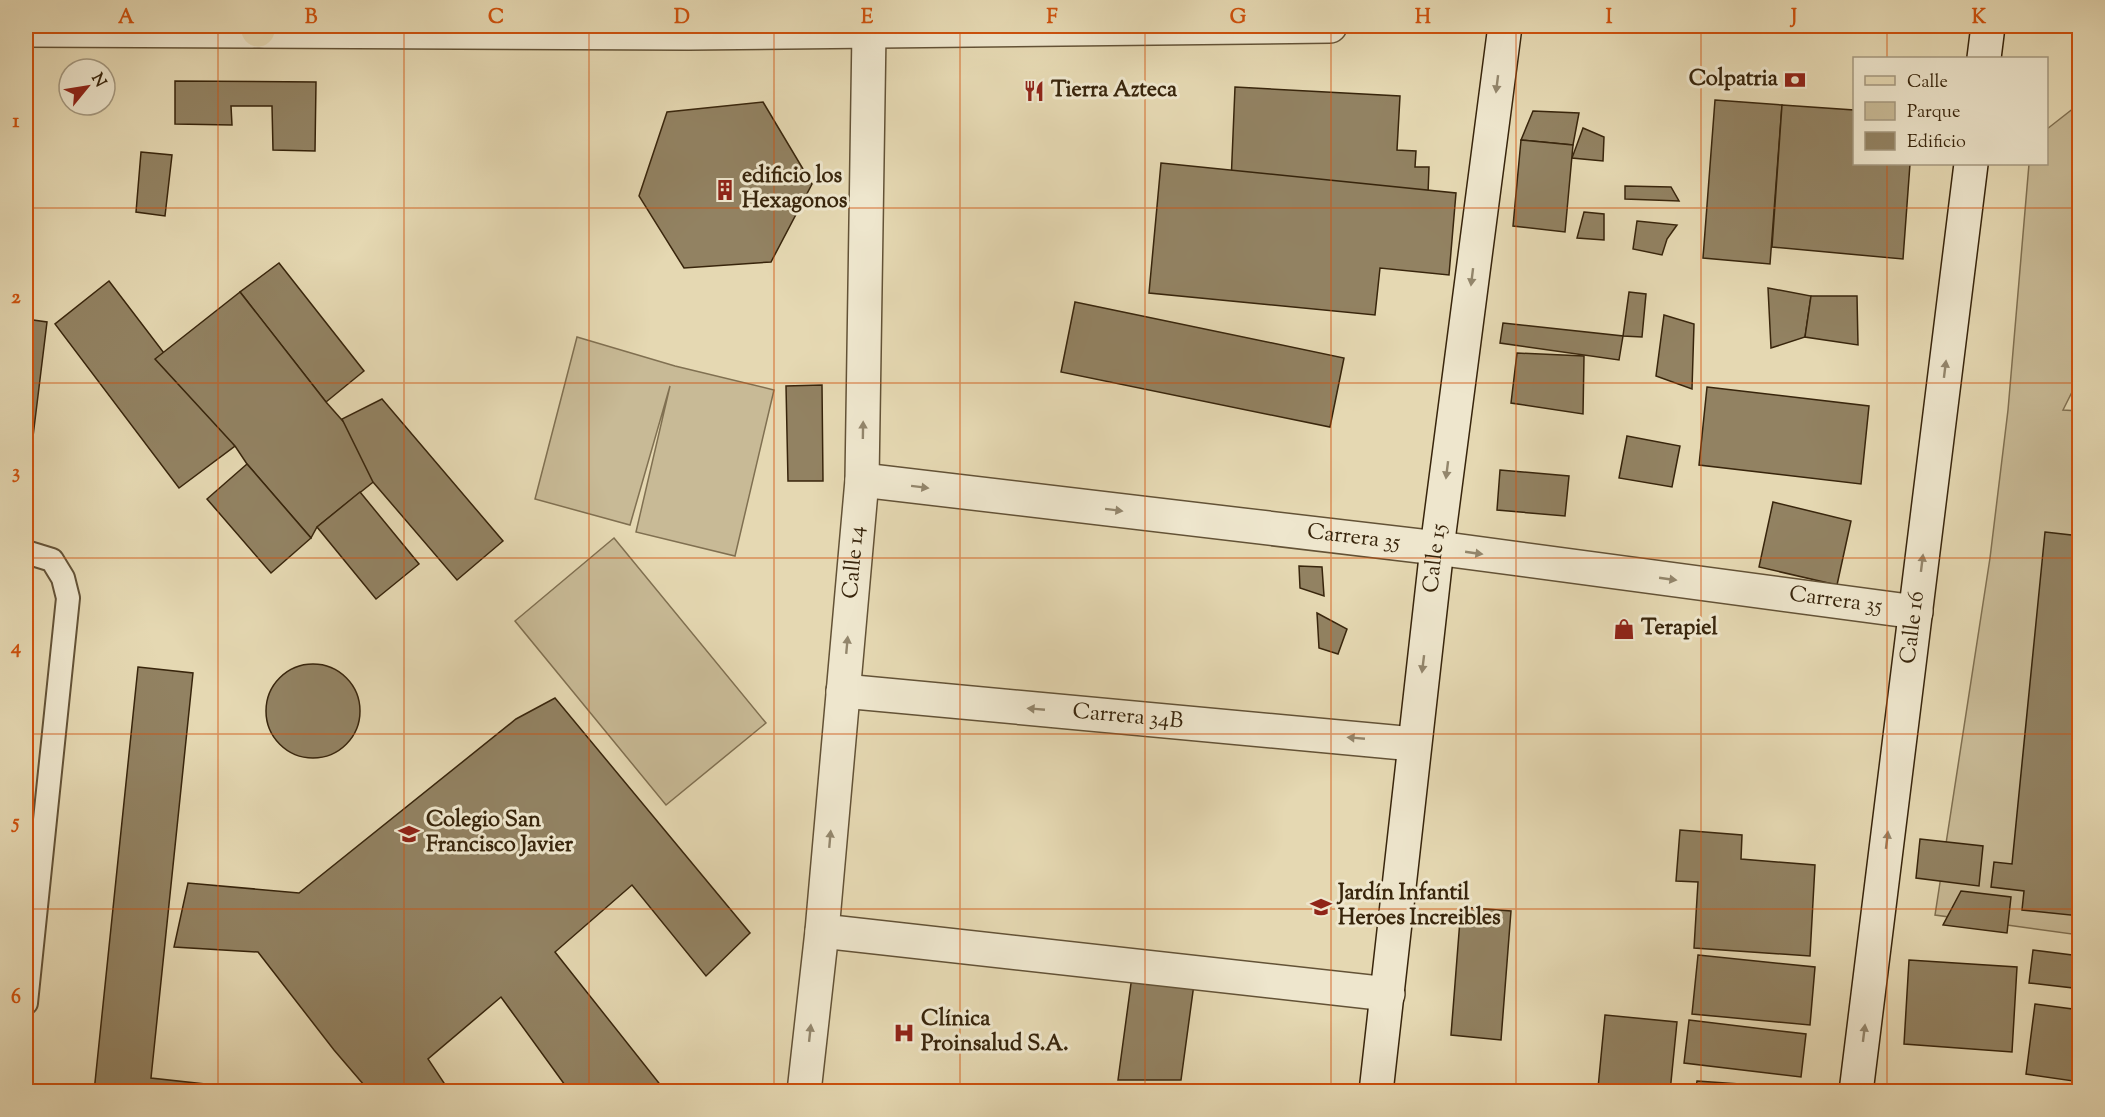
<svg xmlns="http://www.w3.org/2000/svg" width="2105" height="1117" viewBox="0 0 2105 1117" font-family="'Sorts Mill Goudy',serif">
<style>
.green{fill:#c8ba96;stroke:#807051;stroke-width:1.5}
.building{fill:#928262;stroke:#38250c;stroke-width:1.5}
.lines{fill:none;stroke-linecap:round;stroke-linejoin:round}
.lane-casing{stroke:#635236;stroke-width:26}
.street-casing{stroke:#635236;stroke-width:36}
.secondary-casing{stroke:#38250c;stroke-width:36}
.primary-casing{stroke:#38250c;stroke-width:36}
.lane{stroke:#eee6cd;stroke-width:22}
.street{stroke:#eee6cd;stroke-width:33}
.secondary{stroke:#eee6cd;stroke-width:33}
.primary{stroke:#e5d8b2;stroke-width:33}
.oneway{fill:#93866c}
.grid{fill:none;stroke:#ce510c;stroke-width:1.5;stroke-opacity:0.55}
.labels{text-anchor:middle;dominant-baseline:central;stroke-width:6;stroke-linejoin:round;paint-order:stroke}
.poi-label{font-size:22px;font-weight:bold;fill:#38250c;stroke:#eee6cd;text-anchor:start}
.street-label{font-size:22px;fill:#38250c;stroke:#eee6cd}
.neatline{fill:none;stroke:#ce510c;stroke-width:2}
.grid-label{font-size:20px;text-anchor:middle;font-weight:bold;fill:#ce510c}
</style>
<rect width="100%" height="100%" fill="#e5d8b2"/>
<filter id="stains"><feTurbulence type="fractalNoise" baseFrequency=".00333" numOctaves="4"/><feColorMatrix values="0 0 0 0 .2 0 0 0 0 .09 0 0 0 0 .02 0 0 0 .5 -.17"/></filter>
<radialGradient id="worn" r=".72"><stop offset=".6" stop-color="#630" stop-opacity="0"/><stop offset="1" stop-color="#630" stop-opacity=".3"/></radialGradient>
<g class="green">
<path d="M 2079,104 L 2079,378 L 2063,410 L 2080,411 L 2079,935 L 1935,915 L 1990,558 L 2008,410 L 2029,164 L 2046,164 L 2047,129 Z"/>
<path d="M 577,337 L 675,366 L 774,390 L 735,556 L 636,532 L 670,386 L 630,525 L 535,499 Z"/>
<path d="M 614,538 L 766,723 L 666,805 L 515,621 Z"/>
</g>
<g class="building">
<path d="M 175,81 L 316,82 L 315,151 L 273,150 L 272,106 L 231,106 L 232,125 L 175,124 Z"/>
<path d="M 1235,87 L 1400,96 L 1397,150 L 1416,151 L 1415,167 L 1429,167 L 1428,194 L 1231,183 Z"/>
<path d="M 1715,100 L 1782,105 L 1770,264 L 1703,258 Z"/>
<path d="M 763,102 L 812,184 L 771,262 L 684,268 L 639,196 L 667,112 Z"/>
<path d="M 1782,105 L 1854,110 L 1854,164 L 1910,164 L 1903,259 L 1772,247 Z"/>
<path d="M 1533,111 L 1579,113 L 1573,145 L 1521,140 Z"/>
<path d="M 1583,128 L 1604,137 L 1603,161 L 1572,158 Z"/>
<path d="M 1521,140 L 1573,145 L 1565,232 L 1513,226 Z"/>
<path d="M 141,152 L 172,155 L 165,216 L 136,212 Z"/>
<path d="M 1161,163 L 1456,193 L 1449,275 L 1380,268 L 1375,315 L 1149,293 Z"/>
<path d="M 1625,186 L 1671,187 L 1679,201 L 1625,199 Z"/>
<path d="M 1584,212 L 1604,214 L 1604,240 L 1577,238 Z"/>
<path d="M 1637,221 L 1677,225 L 1667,239 L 1662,255 L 1633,249 Z"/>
<path d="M 279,263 L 364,371 L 326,402 L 240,292 Z"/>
<path d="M 109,281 L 235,446 L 179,488 L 55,324 Z"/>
<path d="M 1768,288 L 1811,296 L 1805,337 L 1771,348 Z"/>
<path d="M 240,292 L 326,402 L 387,471 L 317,527 L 311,538 L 247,464 L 235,446 L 155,359 Z"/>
<path d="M 1629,292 L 1646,294 L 1642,337 L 1623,336 Z"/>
<path d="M 1811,296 L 1857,296 L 1858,345 L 1805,337 Z"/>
<path d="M 1075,302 L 1344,358 L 1330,427 L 1061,372 Z"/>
<path d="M 1664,315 L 1694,324 L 1692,389 L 1656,376 Z"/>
<path d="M 26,319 L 47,322 L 30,461 L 26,460 Z"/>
<path d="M 1503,323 L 1623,336 L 1619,360 L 1500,343 Z"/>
<path d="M 1517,353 L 1584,356 L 1583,414 L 1511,403 Z"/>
<path d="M 822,385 L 823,481 L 788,481 L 786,386 Z"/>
<path d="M 1707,387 L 1869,406 L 1861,484 L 1699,465 Z"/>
<path d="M 382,399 L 503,541 L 457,580 L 373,482 L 342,419 Z"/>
<path d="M 1627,436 L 1680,446 L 1672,487 L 1619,478 Z"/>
<path d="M 247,464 L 311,538 L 271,573 L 207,499 Z"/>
<path d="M 1500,470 L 1569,476 L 1565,516 L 1497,510 Z"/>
<path d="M 360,492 L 419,564 L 376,599 L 317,527 Z"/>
<path d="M 1773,502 L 1851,521 L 1837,585 L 1759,567 Z"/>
<path d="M 2045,532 L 2080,536 L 2080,916 L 2022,910 L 2024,891 L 1991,887 L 1994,862 L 2012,864 Z"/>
<path d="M 1299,566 L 1322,567 L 1324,596 L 1300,588 Z"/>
<path d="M 1317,613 L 1347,629 L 1338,654 L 1319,648 Z"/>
<circle cx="313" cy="711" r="47"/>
<path d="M 138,667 L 193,673 L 151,1078 L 205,1084 L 205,1092 L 94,1092 Z"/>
<path d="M 555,698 L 750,933 L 706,976 L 632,885 L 555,952 L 666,1092 L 570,1092 L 501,997 L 428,1059 L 450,1092 L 370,1092 L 334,1050 L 258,952 L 174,947 L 188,883 L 299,893 L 516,719 Z"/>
<path d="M 1680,830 L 1742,835 L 1741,859 L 1815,865 L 1810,956 L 1694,948 L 1698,882 L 1676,881 Z"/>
<path d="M 1920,839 L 1983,846 L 1979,886 L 1916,878 Z"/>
<path d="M 1961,891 L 2011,897 L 2007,933 L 1943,925 Z"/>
<path d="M 1461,907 L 1511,911 L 1501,1040 L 1451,1035 Z"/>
<path d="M 2033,950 L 2080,956 L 2080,996 L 2072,995 L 2073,988 L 2029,983 Z"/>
<path d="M 1698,955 L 1815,967 L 1810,1025 L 1692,1014 Z"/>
<path d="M 1909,960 L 2017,967 L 2012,1052 L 1904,1044 Z"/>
<path d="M 1132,976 L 1194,984 L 1181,1080 L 1118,1080 Z"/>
<path d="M 2035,1004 L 2080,1010 L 2080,1082 L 2026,1074 Z"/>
<path d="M 1605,1015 L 1677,1022 L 1670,1092 L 1598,1088 Z"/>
<path d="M 1689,1020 L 1806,1034 L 1801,1077 L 1684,1063 Z"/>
<path d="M 1697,1081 L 1797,1088 L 1797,1092 L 1717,1092 L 1717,1089 L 1696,1087 Z"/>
</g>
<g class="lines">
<defs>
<path id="lane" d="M 26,552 L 52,560 L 63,578 L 68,598 L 26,1003"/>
<g id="street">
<path d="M 26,30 L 689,33 L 1330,26"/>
<path id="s1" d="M 862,480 L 1437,548 L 1916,612"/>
<path id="s2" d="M 843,691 L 1414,744"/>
<path d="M 822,931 L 1388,994"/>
<path id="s3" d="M 804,1092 L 822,931 L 862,480 L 869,32"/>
</g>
<g id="secondary">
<path d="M 1984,58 L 1988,26"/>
<path id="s4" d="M 1376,1092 L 1437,548 L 1505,26"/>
<path id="s5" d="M 1856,1092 L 1971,164"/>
</g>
<path id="primary" d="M 258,30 L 259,26"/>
</defs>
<use href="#lane" class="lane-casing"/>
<use href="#street" class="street-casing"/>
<use href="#secondary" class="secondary-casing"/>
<use href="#primary" class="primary-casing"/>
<use href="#lane" class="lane"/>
<use href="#street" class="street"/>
<use href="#secondary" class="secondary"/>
<use href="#primary" class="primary"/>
</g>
<defs><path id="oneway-solid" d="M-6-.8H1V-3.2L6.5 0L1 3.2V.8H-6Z" transform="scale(1.5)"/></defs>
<g class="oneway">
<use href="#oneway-solid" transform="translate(1497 84) rotate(97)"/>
<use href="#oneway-solid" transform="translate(1472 277) rotate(97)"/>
<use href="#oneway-solid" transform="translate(1945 369) rotate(-83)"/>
<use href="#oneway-solid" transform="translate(863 430) rotate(-89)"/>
<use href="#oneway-solid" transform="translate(1447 470) rotate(97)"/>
<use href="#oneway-solid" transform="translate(920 487) rotate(7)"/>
<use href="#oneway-solid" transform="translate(1114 510) rotate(7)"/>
<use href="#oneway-solid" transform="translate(1474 553) rotate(8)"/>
<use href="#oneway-solid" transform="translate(1922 563) rotate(-83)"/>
<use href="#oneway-solid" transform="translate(1668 579) rotate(8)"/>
<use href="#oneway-solid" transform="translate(847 645) rotate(-85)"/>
<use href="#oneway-solid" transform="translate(1423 664) rotate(97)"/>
<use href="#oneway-solid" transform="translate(1036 709) rotate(-175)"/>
<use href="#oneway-solid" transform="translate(1356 738) rotate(-175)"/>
<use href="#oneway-solid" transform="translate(830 839) rotate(-85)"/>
<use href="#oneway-solid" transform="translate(1887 840) rotate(-83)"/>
<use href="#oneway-solid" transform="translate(810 1033) rotate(-84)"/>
<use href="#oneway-solid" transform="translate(1864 1033) rotate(-83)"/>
</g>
<path class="grid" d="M 218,26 L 218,1092M 404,26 L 404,1092M 589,26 L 589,1092M 774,26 L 774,1092M 960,26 L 960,1092M 1145,26 L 1145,1092M 1331,26 L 1331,1092M 1516,26 L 1516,1092M 1701,26 L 1701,1092M 1887,26 L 1887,58M 1887,164 L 1887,1092M 26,208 L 2080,208M 26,383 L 2080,383M 26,558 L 2080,558M 26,734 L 2080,734M 26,909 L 2080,909"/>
<defs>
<symbol id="bank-bare" viewBox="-9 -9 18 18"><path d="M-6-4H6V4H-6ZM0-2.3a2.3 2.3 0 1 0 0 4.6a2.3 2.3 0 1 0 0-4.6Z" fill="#8f2418" stroke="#eee6cd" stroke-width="2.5" paint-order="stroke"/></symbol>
<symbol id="restaurant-bare" viewBox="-9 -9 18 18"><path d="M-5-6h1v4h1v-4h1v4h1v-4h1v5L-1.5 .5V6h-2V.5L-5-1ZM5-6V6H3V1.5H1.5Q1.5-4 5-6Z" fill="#8f2418" stroke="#eee6cd" stroke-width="2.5" paint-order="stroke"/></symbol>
<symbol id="building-bare" viewBox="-9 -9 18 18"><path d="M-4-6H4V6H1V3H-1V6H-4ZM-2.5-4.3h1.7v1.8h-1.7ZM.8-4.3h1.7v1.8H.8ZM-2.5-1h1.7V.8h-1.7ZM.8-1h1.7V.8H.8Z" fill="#8f2418" stroke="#eee6cd" stroke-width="2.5" paint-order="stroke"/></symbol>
<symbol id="shop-bare" viewBox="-9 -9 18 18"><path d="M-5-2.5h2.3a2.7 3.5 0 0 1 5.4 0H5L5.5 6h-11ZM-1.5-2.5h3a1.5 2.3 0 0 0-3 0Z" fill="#8f2418" stroke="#eee6cd" stroke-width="2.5" paint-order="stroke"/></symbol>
<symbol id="school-bare" viewBox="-9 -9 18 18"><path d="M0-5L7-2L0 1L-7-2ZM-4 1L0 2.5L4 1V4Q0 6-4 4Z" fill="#8f2418" stroke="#eee6cd" stroke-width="2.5" paint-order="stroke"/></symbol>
<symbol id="hospital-bare" viewBox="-9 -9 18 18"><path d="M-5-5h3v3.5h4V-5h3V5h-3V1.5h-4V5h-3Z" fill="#8f2418" stroke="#eee6cd" stroke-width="2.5" paint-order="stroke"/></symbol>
</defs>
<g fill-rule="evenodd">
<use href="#bank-bare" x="1780" y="65" width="30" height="30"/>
<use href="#restaurant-bare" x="1019" y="76" width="30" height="30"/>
<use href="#building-bare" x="710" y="175" width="30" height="30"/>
<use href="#shop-bare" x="1609" y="614" width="30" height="30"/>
<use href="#school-bare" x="394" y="819" width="30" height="30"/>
<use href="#school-bare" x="1306" y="892" width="30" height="30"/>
<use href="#hospital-bare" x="889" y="1018" width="30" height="30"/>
</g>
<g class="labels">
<g class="poi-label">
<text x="1778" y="80" text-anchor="end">Colpatria</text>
<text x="1051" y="91">Tierra Azteca</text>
<text x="742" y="177">edificio los<tspan x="742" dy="25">Hexagonos</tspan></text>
<text x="1641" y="629">Terapiel</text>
<text x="426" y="821">Colegio San<tspan x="426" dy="25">Francisco Javier</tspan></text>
<text x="1338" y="894">Jardín Infantil<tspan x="1338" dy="25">Heroes Increibles</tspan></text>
<text x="921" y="1020">Clínica<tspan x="921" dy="25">Proinsalud S.A.</tspan></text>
</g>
<g class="street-label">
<text stroke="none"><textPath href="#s1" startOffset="495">Carrera 35</textPath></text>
<text stroke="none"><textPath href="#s4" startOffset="537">Calle 15</textPath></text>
<text stroke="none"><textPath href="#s3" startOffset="532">Calle 14</textPath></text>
<text stroke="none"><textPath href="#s1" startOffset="981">Carrera 35</textPath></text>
<text stroke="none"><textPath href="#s5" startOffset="468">Calle 16</textPath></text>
<text stroke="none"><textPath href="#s2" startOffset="286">Carrera 34B</textPath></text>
</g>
</g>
<rect width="2105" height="1117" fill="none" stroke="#e5d8b2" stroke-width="66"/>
<rect x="1853" y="57" width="195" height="108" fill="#eee6cd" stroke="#a59980" stroke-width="1.5"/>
<rect x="1865" y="76" width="30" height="9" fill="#e5d8b2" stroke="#a59980" stroke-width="1.5"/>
<text x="1907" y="87" font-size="18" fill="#38250c">Calle</text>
<rect x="1865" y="102" width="30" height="18" fill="#c8ba96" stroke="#a59980" stroke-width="1.5"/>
<text x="1907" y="117" font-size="18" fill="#38250c">Parque</text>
<rect x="1865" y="132" width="30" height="18" fill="#928262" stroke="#a59980" stroke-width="1.5"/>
<text x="1907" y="147" font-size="18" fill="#38250c">Edificio</text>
<g transform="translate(87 87) rotate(60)"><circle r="28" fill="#eee6cd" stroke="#a59980" stroke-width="1.5"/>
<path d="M0-4.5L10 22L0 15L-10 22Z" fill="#8f2418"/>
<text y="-9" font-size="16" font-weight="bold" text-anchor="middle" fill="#38250c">N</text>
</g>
<rect x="33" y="33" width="2039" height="1051" class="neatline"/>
<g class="grid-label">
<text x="126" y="23">A</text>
<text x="311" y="23">B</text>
<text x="496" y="23">C</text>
<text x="682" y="23">D</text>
<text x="867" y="23">E</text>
<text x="1052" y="23">F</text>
<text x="1238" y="23">G</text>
<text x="1423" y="23">H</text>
<text x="1609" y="23">I</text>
<text x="1794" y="23">J</text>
<text x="1979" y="23">K</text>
<text x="16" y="127">1</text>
<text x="16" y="303">2</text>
<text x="16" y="478">3</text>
<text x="16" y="653">4</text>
<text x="16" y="828">5</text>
<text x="16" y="1003">6</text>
</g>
<rect width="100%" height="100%" filter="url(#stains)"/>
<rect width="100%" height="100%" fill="url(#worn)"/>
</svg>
